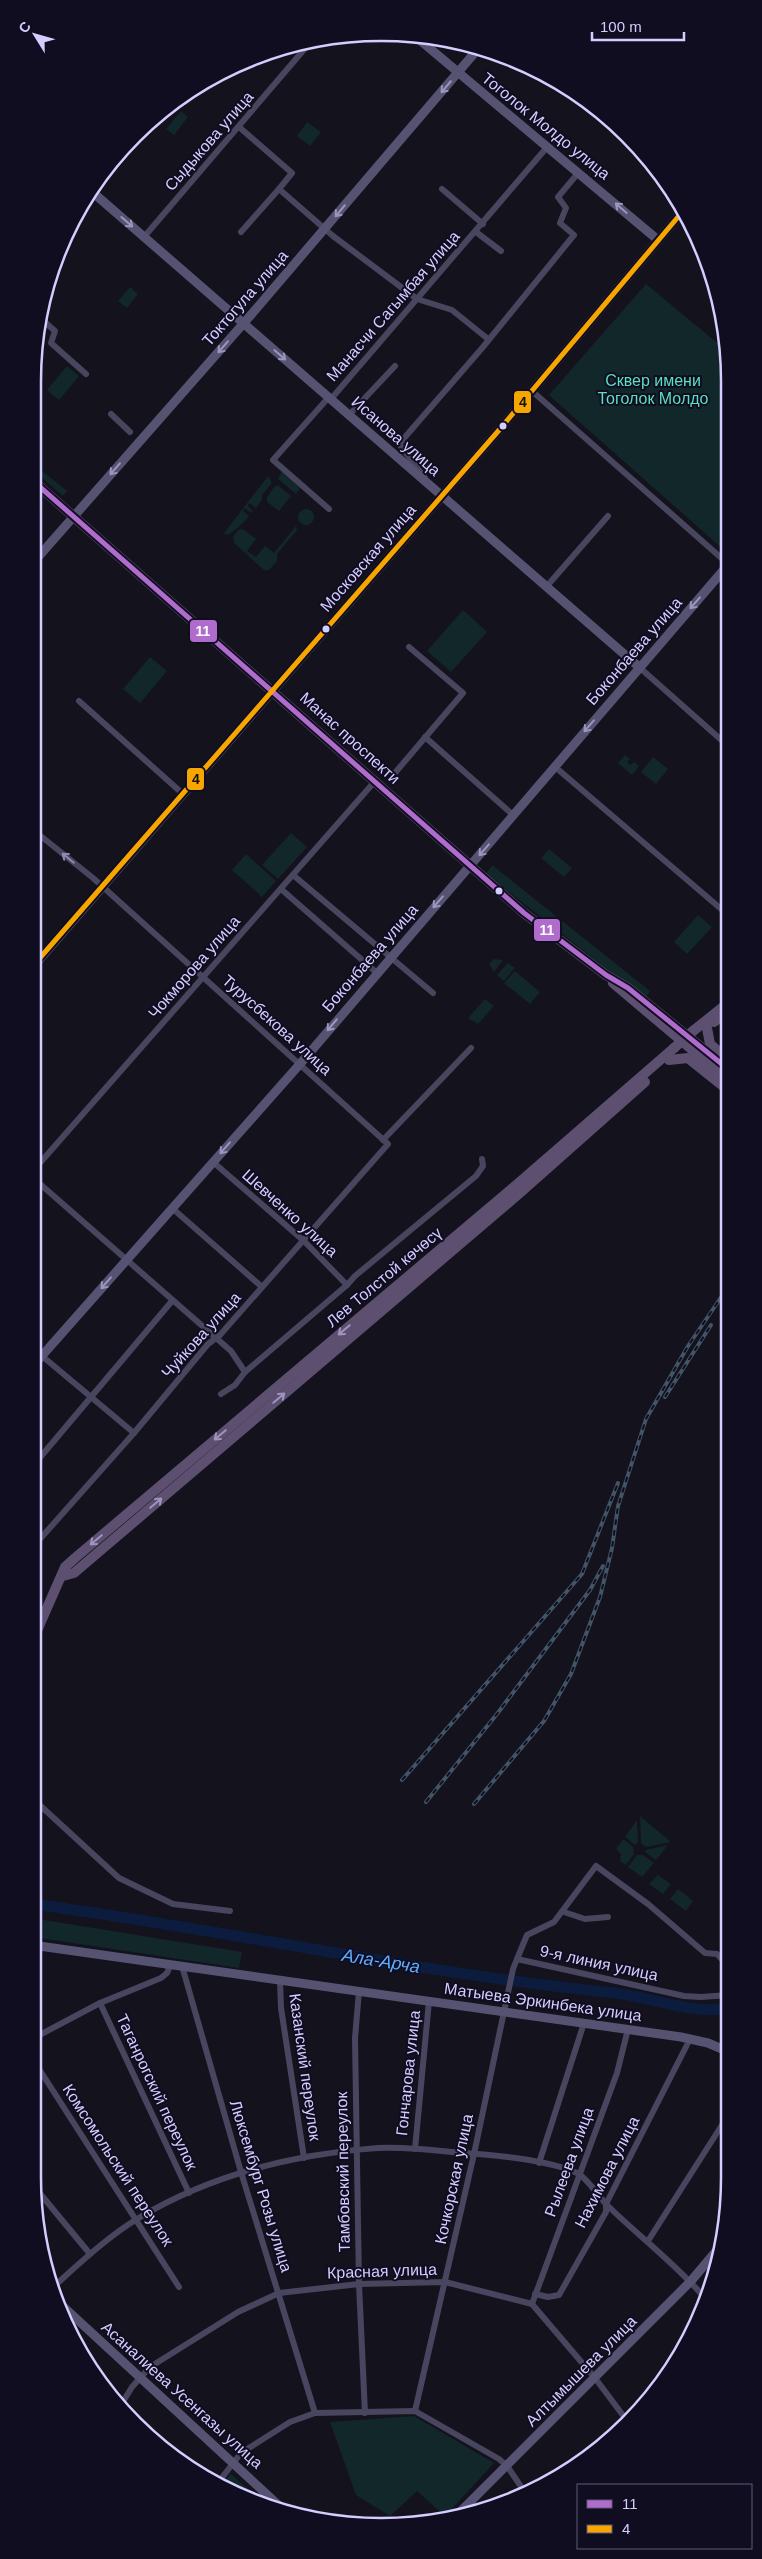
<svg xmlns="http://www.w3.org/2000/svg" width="762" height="2559" viewBox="0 0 762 2559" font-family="Helvetica,sans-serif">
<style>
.green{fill:#112729}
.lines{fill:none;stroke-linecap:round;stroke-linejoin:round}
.river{stroke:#0c1c3e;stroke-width:11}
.street{stroke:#48465e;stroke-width:6}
.secondary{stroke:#555371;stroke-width:9}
.primary{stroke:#5c4f6f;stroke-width:10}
.rail-casing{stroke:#415567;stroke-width:4}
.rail{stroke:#110d21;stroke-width:2;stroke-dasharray:5.5;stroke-linecap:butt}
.primary-bridge{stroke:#5c4f6f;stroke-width:10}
.bus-1-casing{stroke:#110d21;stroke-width:9}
.bus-2-casing{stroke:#110d21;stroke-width:9}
.bus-1{stroke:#b06ccc;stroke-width:5}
.bus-2{stroke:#f7a600;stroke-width:5}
.oneway{stroke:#9b96bf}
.oneway2{stroke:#8e8aae}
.oneway3{stroke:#9e94be}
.bus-dot{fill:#d4cdff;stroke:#110d21;stroke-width:2}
.labels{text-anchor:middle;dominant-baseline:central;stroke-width:4;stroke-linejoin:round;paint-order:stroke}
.street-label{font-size:16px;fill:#d4cdff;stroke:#110d21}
.park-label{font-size:16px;fill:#59dfc2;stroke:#110d21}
.water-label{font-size:18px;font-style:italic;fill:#5badff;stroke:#110d21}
.rim{fill:none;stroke:#d4cdff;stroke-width:2.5}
.line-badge{stroke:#110d21;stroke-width:2}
.badge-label{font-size:14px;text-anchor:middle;font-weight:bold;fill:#fff}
.pale-badge-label{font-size:14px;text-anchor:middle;font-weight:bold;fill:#111}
</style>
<rect width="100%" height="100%" fill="#14121d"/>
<g class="green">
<path d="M 190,90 L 196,95 L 187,105 L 179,98 Z"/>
<path d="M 181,111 L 188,117 L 174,135 L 166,129 Z"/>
<path d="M 307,122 L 321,132 L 310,146 L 297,136 Z"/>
<circle cx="434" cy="259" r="5.5"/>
<path d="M 646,284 L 727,351 L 727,548 L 725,551 L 549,395 Z"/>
<path d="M 130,287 L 138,294 L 127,308 L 118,301 Z"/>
<path d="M 67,366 L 79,376 L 59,400 L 47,390 Z"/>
<path d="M 32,463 L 67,491 L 63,496 L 33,470 Z"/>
<path d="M 282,471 L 300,488 L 296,494 L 278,479 Z"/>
<path d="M 268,476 L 272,483 L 262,495 L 262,500 L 256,508 L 249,503 L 248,506 L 253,511 L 251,513 L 245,508 L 243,511 L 249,516 C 245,522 233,533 227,535 L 224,533 Z"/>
<path d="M 275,486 L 279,486 L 291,496 L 279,511 L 267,502 L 267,497 Z"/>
<circle cx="306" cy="517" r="8"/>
<path d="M 296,526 L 297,530 L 277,554 L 277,561 L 269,570 L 264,570 L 234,543 L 233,537 L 238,530 L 243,529 L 256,539 L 247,551 L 256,557 L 265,546 L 274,553 Z"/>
<path d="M 463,610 L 487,632 L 451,672 L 427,651 Z"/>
<path d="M 150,657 L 167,671 L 140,703 L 123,689 Z"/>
<path d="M 625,755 L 630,759 L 627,762 L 631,765 L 634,762 L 639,766 L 632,775 L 618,763 Z"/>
<path d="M 653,757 L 668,769 L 656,784 L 641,772 Z"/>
<path d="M 291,833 L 307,847 L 278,879 L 262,865 Z"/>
<path d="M 549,849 L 572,868 L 564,877 L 541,858 Z"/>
<path d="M 246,854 L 276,881 L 262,897 L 232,870 Z"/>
<path d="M 492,865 L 650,991 L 645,999 L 486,874 Z"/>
<path d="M 698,915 L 712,927 L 687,954 L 674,942 Z"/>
<path d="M 494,959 L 503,960 L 494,972 L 489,964 Z"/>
<path d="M 508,963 L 515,968 L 504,981 L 497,975 Z"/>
<path d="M 515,971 L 540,992 L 530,1004 L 504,983 Z"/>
<path d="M 485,999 L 494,1006 L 478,1024 L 468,1018 Z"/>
<path d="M 640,1816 L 671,1842 L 646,1847 L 641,1843 Z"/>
<path d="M 637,1820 L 638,1843 L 635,1845 L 625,1837 Z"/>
<path d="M 623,1839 L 633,1847 L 634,1854 L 626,1865 L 620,1861 L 621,1854 L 616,1849 Z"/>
<path d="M 668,1845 L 656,1860 L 645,1852 L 646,1850 Z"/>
<path d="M 637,1855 L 643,1855 L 654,1863 L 642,1877 L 628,1867 Z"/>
<path d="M 658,1875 L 671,1884 L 663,1894 L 649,1884 Z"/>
<path d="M 678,1889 L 693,1901 L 686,1911 L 670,1899 Z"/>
<path d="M 32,1918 L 242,1952 L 239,1968 L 33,1937 Z"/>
<path d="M 414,2416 L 494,2463 L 445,2516 L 417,2491 L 390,2516 L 356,2495 L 330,2422 Z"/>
<path d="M 231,2474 L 266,2505 L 231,2492 L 232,2488 L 228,2484 L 223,2488 L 219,2485 Z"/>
</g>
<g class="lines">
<path class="river" d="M 32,1904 C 227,1930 419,1973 614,1993 C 652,1997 691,2015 729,2008"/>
<g class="street">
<path d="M 239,127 L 292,173 L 279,189 L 333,236 L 417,299 L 452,310 L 488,339"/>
<path d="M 442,189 L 483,224"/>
<path d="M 241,232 L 279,189"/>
<path d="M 476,232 L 501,251"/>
<path d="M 144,237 L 313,39"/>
<path d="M 39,317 L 55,331 L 51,343 L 86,374"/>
<path d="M 532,391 L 727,563"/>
<path d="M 329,397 L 273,460 L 329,509"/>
<path d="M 331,399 L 548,146"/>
<path d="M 111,414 L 130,432"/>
<path d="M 349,415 L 395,366"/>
<path d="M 425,478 L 399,444 L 483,347 L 574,235 L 560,223 L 566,208 L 558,197 L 579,172"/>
<path d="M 547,586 L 608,516"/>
<path d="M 639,667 L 727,745"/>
<path d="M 79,701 L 183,794"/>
<path d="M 425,737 L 513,815"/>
<path d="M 554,766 L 727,914"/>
<path d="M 394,774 L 463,693 L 409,647"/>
<path d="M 32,829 L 93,878 L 388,1144 L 220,1335 L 208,1344 L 134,1433 L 40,1539 L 32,1541"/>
<path d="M 293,875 L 433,993"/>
<path d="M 281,889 L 377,973"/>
<path d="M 383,1140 L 471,1048"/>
<path d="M 213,1162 L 304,1241 L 347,1285"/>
<path d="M 32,1172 L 376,780"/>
<path d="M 32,1177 L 231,1351 L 245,1372"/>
<path d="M 172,1208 L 262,1287"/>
<path d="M 42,1356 L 134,1433"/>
<path d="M 221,1394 L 235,1385 L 245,1372 L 347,1285 L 355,1276 L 476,1176 L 483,1166 L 482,1159"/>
<path d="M 32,1467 L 172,1301"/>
<path d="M 32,1798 L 119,1878 L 173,1904 L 230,1911"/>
<path d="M 564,1912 L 585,1919 L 608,1917"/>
<path d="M 517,1959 L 527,1935 L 554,1922 L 596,1866 L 648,1904 L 705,1953 L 717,1954 L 729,1967"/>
<path d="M 182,1966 L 241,2172 L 315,2413"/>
<path d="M 280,1980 L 281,2008 L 304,2158"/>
<path d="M 359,1991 L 355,2038 L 359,2284 L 365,2413"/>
<path d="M 100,2003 L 189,2193"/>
<path d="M 32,2039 L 100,2003 L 161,1978 L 167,1973 L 171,1964"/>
<path d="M 32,2058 L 179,2287"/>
<path d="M 415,2149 L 429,2001"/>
<path d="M 539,2163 L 584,2023"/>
<path d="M 33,2185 L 90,2254"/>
<path d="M 648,2241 L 729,2114"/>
<path d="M 52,2288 C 79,2264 106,2238 137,2219 C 210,2175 294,2154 378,2148 C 406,2147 434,2150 461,2153 C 496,2155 545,2159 577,2173 C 587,2178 597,2194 605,2203 C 637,2235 674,2262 704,2297"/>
<path d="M 535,2294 L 548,2297 L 559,2295 L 606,2212 L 606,2204 L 690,2039"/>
<path d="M 532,2304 L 617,2073 L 628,2029"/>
<path d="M 119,2408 L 132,2387 L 150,2367 L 238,2312 L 279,2293 L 359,2284 L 445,2282 L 532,2304 L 595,2378 L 628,2422"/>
<path d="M 415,2411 L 474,2154 L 513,1969 L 517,1959 L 684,1996 L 701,1997 L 729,1995"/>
<path d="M 217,2484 L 241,2453 L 290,2422 L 315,2413 L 415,2411 L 499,2459 L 507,2466 L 526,2494"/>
</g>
<g class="secondary">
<path d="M 415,36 L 658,240"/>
<path d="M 90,190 L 639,667"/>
<path d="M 32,564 L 250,316 L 477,50"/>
<path d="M 32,968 L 500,429 L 683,211"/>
<path d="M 32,1367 L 300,1064 L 727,566"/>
<path d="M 32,1945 L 681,2037 L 708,2043 L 729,2052"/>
<path d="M 56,2300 L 287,2513"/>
<path d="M 456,2516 L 691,2281 L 723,2243"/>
</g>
<g class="primary">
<path d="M 32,480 L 524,913 L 606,975 L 628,988 L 728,1069"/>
<path d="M 613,983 L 728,1080"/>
<path d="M 714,1022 L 728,1012"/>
<path d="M 707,1028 L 710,1044 L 728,1060"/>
<path d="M 693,1031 L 728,1003"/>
<path d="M 669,1060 L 688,1058 L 728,1090"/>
<path d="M 63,1576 L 74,1573 L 521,1192 L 645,1082"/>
<path d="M 32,1642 L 65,1567 L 75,1558 L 515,1186 L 674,1048"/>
</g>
<defs>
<g id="rail">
<path d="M 665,1397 L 711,1325"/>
<path d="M 402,1780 L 582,1574 L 618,1483"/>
<path d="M 426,1802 L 497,1714 L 590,1590 L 603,1566"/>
<path d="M 474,1804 L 544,1721 L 571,1674 L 600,1597 L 612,1548 L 618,1506 L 646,1419 L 688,1346 L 728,1287"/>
</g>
</defs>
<use href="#rail" class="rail-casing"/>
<use href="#rail" class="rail"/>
<path class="primary-bridge" d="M 674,1048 L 693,1031"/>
<defs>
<path id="bus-1" d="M 32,480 L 524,913 L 606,975 L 628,988 L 728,1069"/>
<path id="bus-2" d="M 32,967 L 500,429 L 683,211"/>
</defs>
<use href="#bus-1" class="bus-1-casing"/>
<use href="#bus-2" class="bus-2-casing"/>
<use href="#bus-1" class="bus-1"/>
<use href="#bus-2" class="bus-2"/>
</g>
<defs><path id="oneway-shaft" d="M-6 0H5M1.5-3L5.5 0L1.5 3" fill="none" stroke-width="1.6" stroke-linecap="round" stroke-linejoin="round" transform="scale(1.25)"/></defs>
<g class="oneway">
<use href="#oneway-shaft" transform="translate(446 87) rotate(130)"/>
<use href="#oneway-shaft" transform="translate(621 208) rotate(-139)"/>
<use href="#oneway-shaft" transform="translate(340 211) rotate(130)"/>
<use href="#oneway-shaft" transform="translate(127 222) rotate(41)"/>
<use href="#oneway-shaft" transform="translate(223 347) rotate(131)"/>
<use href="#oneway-shaft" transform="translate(280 355) rotate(41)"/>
<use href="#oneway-shaft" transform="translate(115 469) rotate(131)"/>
<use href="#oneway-shaft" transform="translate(695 603) rotate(131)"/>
<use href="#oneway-shaft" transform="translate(589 726) rotate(131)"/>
<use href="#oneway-shaft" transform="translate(484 850) rotate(131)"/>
<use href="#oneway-shaft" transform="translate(438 902) rotate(131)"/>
<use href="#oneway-shaft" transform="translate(332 1025) rotate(130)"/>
<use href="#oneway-shaft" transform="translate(225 1148) rotate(131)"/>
<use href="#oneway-shaft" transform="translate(106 1283) rotate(131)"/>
</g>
<use class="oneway2" href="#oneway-shaft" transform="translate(68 858) rotate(-141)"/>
<g class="oneway3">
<use href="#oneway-shaft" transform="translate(344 1330) rotate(140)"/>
<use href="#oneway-shaft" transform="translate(279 1398) rotate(-40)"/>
<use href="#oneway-shaft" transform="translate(220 1435) rotate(140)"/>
<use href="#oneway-shaft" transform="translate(156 1503) rotate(-40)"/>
<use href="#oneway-shaft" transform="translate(96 1540) rotate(140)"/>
</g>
<g class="bus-dot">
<circle cx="503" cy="426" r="4.5"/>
<circle cx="326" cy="629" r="4.5"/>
<circle cx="499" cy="891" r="4.5"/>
</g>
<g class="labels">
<g class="street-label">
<text transform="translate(546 126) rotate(39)">Тоголок Молдо улица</text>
<text transform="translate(209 141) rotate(-49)">Сыдыкова улица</text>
<text transform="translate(245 298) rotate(-49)">Токтогула улица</text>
<text transform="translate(393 306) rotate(-49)">Манасчи Сагымбая улица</text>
<text transform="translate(396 436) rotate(41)">Исанова улица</text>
<text transform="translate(368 558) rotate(-49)">Московская улица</text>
<text transform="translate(634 651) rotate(-49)">Боконбаева улица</text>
<text transform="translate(350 738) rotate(42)">Манас проспекти</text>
<text transform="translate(370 958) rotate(-49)">Боконбаева улица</text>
<text transform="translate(194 967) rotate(-49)">Чокморова улица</text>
<text transform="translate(277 1025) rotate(42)">Турусбекова улица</text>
<text transform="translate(290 1213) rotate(42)">Шевченко улица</text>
<text transform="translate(384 1277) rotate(-40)">Лев Толстой көчөсү</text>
<text transform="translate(201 1335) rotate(-48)">Чуйкова улица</text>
<text transform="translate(599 1963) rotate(12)">9-я линия улица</text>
<text transform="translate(543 2002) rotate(8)">Матыева Эркинбека улица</text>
<text transform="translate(305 2067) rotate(82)">Казанский переулок</text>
<text transform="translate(408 2073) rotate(-84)">Гончарова улица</text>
<text transform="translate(157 2092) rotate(65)">Таганрогский переулок</text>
<text transform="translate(569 2162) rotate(-70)">Рылеева улица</text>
<text transform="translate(118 2165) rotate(57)">Комсомольский переулок</text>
<text transform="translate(343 2172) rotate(-91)">Тамбовский переулок</text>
<text transform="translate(607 2172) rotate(-63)">Нахимова улица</text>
<text transform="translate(454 2179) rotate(-78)">Кочкорская улица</text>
<text transform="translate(261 2186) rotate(73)">Люксембург Розы улица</text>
<text transform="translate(382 2271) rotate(-2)">Красная улица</text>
<text transform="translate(581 2371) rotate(-45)">Алтымышева улица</text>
<text transform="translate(182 2395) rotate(42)">Асаналиева Усенгазы улица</text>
</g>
<g class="park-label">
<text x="653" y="380">Сквер имени<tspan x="653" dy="18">Тоголок Молдо</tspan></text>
</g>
<g class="water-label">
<text transform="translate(381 1961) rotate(9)">Ала-Арча</text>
</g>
</g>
<path d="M0 0H762V2559H0ZM381 41H381A340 340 0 0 1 721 381V2178A340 340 0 0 1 381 2518H381A340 340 0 0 1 41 2178V381A340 340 0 0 1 381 41Z" fill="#110d21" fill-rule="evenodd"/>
<path class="rim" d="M381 41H381A340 340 0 0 1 721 381V2178A340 340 0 0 1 381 2518H381A340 340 0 0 1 41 2178V381A340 340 0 0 1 381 41Z"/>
<g class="line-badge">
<rect x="513" y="390" width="19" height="24" rx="5" fill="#f7a600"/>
<rect x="189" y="619" width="29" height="24" rx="5" fill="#b06ccc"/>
<rect x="186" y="767" width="19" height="24" rx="5" fill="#f7a600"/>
<rect x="533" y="918" width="28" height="24" rx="5" fill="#b06ccc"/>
</g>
<g class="badge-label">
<text x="203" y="636">11</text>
<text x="547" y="935">11</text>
</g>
<g class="pale-badge-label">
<text x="523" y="407">4</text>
<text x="196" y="784">4</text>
</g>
<rect x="577" y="2484" width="175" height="65" fill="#110d21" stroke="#5f5a7a"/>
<rect x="587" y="2500" width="25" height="8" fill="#b06ccc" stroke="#5f5a7a"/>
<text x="622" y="2509" font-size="15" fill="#d4cdff">11</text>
<rect x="587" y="2525" width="25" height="8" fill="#f7a600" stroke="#5f5a7a"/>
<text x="622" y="2534" font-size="15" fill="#d4cdff">4</text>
<g transform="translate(35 35) rotate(307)" stroke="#110d21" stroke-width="4" paint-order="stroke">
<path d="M0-4L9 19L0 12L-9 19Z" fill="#d4cdff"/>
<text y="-8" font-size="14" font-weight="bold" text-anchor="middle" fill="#d4cdff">С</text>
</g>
<path d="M592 32v8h92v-8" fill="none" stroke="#d4cdff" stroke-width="2.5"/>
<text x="600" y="32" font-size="15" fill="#d4cdff" stroke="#110d21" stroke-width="4" paint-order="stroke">100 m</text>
</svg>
